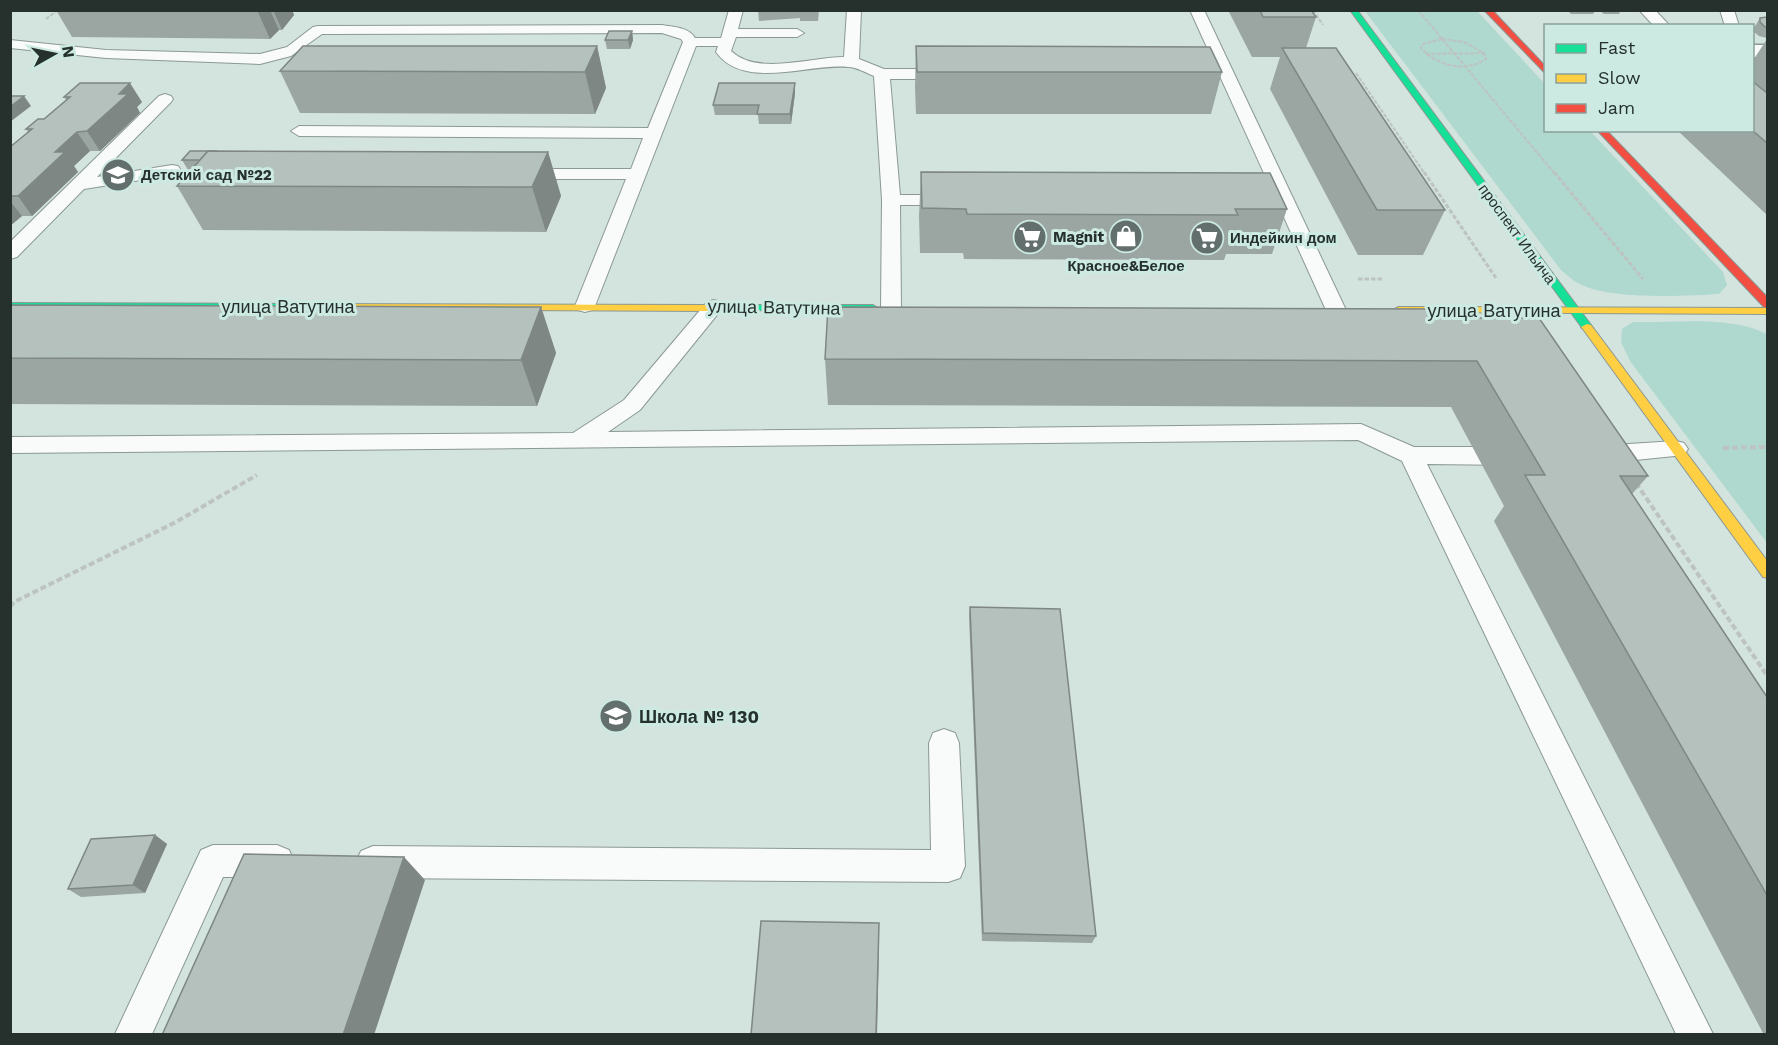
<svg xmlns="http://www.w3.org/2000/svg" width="1778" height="1045" viewBox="0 0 1778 1045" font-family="'Work Sans',sans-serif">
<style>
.green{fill:#afd8ce}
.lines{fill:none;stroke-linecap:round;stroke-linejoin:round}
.lane-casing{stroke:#8b9894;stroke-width:2}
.street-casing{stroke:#8b9894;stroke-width:3}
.fast-casing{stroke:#8b9894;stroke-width:2}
.slow-casing{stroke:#8b9894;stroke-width:2}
.jam-casing{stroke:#8b9894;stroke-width:2}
.path-far2{stroke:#bdc3c1;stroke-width:2;stroke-dasharray:4 1.5;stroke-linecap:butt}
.path-far1{stroke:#bdc3c1;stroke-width:3;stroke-dasharray:4.5 2;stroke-linecap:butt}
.path{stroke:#bdc3c1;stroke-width:4;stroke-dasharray:6 3;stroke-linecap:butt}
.lane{fill:#f8fbfa;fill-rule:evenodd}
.street{fill:#f8fbfa;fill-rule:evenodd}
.fast{fill:#16e098;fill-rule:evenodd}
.slow{fill:#ffcf43;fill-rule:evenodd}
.jam{fill:#f24e42;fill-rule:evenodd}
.wall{fill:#9ba6a3}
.shaded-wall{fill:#7e8784}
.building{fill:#b4c1bd;stroke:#7e8784;stroke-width:1.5}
.labels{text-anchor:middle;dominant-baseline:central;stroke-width:6;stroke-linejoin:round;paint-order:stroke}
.far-poi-label{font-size:15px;font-weight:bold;fill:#26312e;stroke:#cceae2;text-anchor:start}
.far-street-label{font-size:15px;fill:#26312e;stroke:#cceae2}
.street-label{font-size:18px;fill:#26312e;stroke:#cceae2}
.poi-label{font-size:18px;font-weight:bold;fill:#26312e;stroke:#cceae2;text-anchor:start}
</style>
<rect width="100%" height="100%" fill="#d3e3de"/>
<g class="green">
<path d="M 1365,11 L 1477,11 L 1545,84 L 1546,130 L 1590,131 L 1723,272 L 1727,285 L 1719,294 C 1684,296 1611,300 1580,284 C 1573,281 1567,275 1561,270 Z"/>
<path d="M 1633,322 C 1674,323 1730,315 1767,334 L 1767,543 L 1630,361 L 1621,342 L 1622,329 Z"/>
</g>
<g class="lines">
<defs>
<g id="lane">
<path d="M 729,10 L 743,10 L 738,29 L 797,29 L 804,33 L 797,37 L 736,37 L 731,51 C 757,76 811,57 844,57 L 847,10 L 861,10 L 859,59 L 884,69 L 949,69 L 957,74 L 949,79 L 890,79 L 900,195 L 955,195 L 961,196 L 964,200 L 961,204 L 955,205 L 900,205 L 901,308 L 898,312 L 891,314 L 884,312 L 881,308 L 882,200 L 874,76 C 866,73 857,67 848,67 C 809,63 744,91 716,52 L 718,46 L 696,46 L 595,306 L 592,310 L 585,312 L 578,310 L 575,306 L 626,179 L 520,179 L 514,178 L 511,174 L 514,170 L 520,169 L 631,169 L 643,138 L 299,136 L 291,131 L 299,126 L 648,128 L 683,42 L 681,39 L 662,33 L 322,34 L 291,56 L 260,64 L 106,58 L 10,48 L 10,40 L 106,50 L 260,54 L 287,47 L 313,27 L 318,26 L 662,25 C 673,27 689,27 695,38 L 721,38 Z"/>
<path d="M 1190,10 L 1204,10 L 1346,310 L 1343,314 L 1336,316 L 1329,314 L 1326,310 Z"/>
<path d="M 1639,10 L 1655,10 L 1670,26 L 1654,26 Z"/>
<path d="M 1720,10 L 1734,10 L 1739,26 L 1725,26 Z"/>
<path d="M 165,94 L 171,96 L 173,99 L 171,102 L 97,177 L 172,165 L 178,166 L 181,170 L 178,174 L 84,189 L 17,257 L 10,259 L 10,242 L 159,96 Z"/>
<path d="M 714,300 L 721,302 L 724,306 L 721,310 L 640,410 L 608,432 L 1361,424 L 1414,447 L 1513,447 L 1521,450 L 1525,456 L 1521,462 L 1513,465 L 1427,464 L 1713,1034 L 1676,1034 L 1402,461 L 1358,440 L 10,453 L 10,437 L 573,433 L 624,400 L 707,302 Z"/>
<path d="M 1676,441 L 1684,443 L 1688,449 L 1684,455 L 1597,464 L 1589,461 L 1585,455 L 1589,449 L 1597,446 Z"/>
<path d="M 944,729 L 955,733 L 959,743 L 965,866 L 960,878 L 948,882 L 373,878 L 361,873 L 356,862 L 361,851 L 373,846 L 931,850 L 929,743 L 933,733 Z"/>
<path d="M 213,845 L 277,845 L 289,850 L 294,861 L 289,872 L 277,877 L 223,877 L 152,1034 L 115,1034 L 201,850 Z"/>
</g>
<rect id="street" x="1752" y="45" width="16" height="12"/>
<g id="fast">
<path d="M 1350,10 L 1357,10 L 1591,325 L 1591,329 L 1583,329 Z"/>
<path d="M 10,303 L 297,304 L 302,307 L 297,310 L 10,309 Z"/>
<path d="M 710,305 L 873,305 L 878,308 L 873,311 L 706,310 L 705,308 Z"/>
</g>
<g id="slow">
<path d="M 297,304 L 710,305 L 715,308 L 710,311 L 293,309 L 292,307 Z"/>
<path d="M 1398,307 L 1768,308 L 1768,314 L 1394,312 L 1393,310 Z"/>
<path d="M 1587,324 L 1591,325 L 1768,562 L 1768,578 L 1763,577 L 1583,329 L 1581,327 Z"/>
</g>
<g id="jam">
<path d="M 1484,10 L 1492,10 L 1546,67 L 1546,74 Z"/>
<path d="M 1597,130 L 1606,130 L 1768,298 L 1768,308 L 1764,307 Z"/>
</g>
</defs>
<use href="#lane" class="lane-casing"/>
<use href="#street" class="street-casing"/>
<use href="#fast" class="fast-casing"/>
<use href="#slow" class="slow-casing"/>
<use href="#jam" class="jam-casing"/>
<g class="path-far2">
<path d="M 1313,10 L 1323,25"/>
<path d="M 1418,10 L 1555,174"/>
<path d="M 46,19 L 58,10"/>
<path d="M 1442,39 L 1464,42 L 1484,53 L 1486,59 C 1466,73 1437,66 1421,48 L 1423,44 Z"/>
<path d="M 1426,54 L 1484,53"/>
<path d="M 1356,73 L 1425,174"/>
</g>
<g class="path-far1">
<path d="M 1424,172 L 1496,278"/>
<path d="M 1554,172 L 1643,279"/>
<path d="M 1358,279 L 1384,279"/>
</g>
<g class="path">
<path d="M 1723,448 L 1768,447"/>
<path d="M 1636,483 L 1768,677"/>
<path d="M 10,607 L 14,602 L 174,523 L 257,475"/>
</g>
<use href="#lane" class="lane"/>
<use href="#street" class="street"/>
<use href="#fast" class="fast"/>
<use href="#slow" class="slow"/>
<use href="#jam" class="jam"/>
</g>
<g class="wall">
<path d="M 56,10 L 292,10 L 294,15 L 282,30 L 279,30 L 270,39 L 72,37 Z"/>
<path d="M 758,10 L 819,10 L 818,21 L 800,21 L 800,18 L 759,21 Z"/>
<path d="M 1228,10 L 1311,10 L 1316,17 L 1306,48 L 1445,210 L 1423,255 L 1358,255 L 1270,89 L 1280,57 L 1252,57 Z"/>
<path d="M 1567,10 L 1621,10 L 1619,14 L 1604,14 L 1600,11 L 1595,11 L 1593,14 L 1571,14 Z"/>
<path d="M 1767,17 L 1767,38 L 1759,36 L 1754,32 L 1754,28 L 1760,18 Z"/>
<path d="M 632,31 L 633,40 L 630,49 L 607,49 L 605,40 Z"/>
<path d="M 1767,39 L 1767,215 L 1677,130 L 1752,130 L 1752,62 Z"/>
<path d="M 597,46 L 606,88 L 595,114 L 300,113 L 280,71 Z"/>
<path d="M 916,46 L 1222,72 L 1211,114 L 916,114 L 915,88 Z"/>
<path d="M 795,93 L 791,124 L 759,124 L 758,115 L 715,115 L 713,105 Z"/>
<path d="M 64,97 L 142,102 L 137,107 L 140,113 L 100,151 L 90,151 L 74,166 L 78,172 L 32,216 L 22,216 L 10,226 L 10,147 L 28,132 L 26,129 L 44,119 L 66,100 Z"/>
<path d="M 548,152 L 561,196 L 546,232 L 203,230 L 177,186 L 191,170 L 188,170 L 182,160 Z"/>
<path d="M 921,172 L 1287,209 L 1272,254 L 1226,254 L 1224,260 L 964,259 L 963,253 L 920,253 L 919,216 Z"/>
<path d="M 10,305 L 541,307 L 556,353 L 537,406 L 10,404 Z"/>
<path d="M 1448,318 L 1648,476 L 1632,494 L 1767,697 L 1767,1035 L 1764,1035 L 1494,521 L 1504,506 L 1451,407 L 828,405 L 825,359 Z"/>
<path d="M 970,607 L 1096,936 L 1092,943 L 982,941 L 969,617 Z"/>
<path d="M 155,835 L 167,844 L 145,893 L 81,897 L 68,889 Z"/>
</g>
<g class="shaded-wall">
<path d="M 257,10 L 270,10 L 279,30 L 270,39 Z"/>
<path d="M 273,10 L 292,10 L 294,15 L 282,30 Z"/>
<path d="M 632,31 L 633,40 L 630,49 L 628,40 Z"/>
<path d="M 597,46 L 606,88 L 595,114 L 585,72 Z"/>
<path d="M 130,83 L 142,102 L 137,107 L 140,113 L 100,151 L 87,131 L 119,94 Z"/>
<path d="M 795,83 L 795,93 L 791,124 L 790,114 Z"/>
<path d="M 24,96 L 31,106 L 10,122 L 10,107 Z"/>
<path d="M 77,132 L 90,151 L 74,166 L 78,172 L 32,216 L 18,196 L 55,152 Z"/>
<path d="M 548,152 L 561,196 L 546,232 L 532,187 Z"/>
<path d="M 10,201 L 22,216 L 10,226 Z"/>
<path d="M 541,307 L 556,353 L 537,406 L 521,360 Z"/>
<path d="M 155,835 L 167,844 L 145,893 L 133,885 Z"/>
<path d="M 404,857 L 425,880 L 374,1035 L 343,1035 Z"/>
<path d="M 879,923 L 879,943 L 877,1035 L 876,1035 Z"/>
</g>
<g class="building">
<path d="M 1260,10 L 1311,10 L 1316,17 L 1263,17 Z"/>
<path d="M 1767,17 L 1767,27 L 1765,27 L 1760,22 L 1760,18 Z"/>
<path d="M 609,31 L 632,31 L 628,40 L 605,40 Z"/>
<path d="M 303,46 L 597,46 L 585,72 L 280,71 Z"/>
<path d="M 916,46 L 1210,47 L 1222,72 L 917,72 Z"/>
<path d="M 1282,48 L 1336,48 L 1445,210 L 1377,210 Z"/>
<path d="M 1752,81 L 1767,93 L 1767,143 L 1752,130 Z"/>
<path d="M 80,83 L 130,83 L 119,94 L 128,94 L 87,131 L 77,132 L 55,152 L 65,152 L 18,196 L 10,196 L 10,147 L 32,129 L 26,129 L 38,119 L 44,119 L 70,97 L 64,97 Z"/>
<path d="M 719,83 L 795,83 L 790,114 L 757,114 L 759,105 L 713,105 Z"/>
<path d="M 10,96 L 24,96 L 10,107 Z"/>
<path d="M 190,151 L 217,151 L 208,151 L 200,160 L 182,160 Z"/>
<path d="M 208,151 L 548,152 L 532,187 L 177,186 Z"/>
<path d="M 921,172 L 1270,173 L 1287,209 L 1235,209 L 1238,215 L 967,214 L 966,209 L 922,208 Z"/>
<path d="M 10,305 L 541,307 L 521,360 L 10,358 Z"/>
<path d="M 828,307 L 1443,309 L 1448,318 L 1539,318 L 1648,476 L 1620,476 L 1767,697 L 1767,895 L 1525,475 L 1545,475 L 1477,361 L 825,359 Z"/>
<path d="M 970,607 L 1060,609 L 1096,936 L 983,933 Z"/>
<path d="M 155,835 L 133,885 L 68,889 L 91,839 Z"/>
<path d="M 244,854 L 404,857 L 343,1035 L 162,1035 Z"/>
<path d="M 761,921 L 879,923 L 876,1035 L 751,1035 Z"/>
</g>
<defs>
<symbol id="school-disc" viewBox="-11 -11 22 22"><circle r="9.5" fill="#636f6c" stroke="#cceae2"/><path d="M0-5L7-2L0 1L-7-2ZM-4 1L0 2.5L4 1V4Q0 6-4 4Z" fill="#fff"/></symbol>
<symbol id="shop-disc" viewBox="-11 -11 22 22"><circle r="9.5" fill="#636f6c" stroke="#cceae2"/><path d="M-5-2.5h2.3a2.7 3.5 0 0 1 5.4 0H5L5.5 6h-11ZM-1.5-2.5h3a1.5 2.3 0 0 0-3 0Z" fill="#fff"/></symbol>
<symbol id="supermarket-disc" viewBox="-11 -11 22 22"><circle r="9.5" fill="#636f6c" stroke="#cceae2"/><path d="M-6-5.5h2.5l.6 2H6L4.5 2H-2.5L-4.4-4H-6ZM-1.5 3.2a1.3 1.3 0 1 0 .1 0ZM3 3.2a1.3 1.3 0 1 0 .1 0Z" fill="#fff"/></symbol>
</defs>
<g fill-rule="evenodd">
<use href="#school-disc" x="99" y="156" width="38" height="38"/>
<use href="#shop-disc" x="1107" y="217" width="38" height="38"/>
<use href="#supermarket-disc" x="1011" y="218" width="38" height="38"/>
<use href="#supermarket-disc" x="1188" y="219" width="38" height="38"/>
<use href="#school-disc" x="597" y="697" width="38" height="38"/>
</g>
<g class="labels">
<g class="far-poi-label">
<text x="141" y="175">Детский сад №22</text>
<text x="1053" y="237">Magnit</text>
<text x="1230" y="238">Индейкин дом</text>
<text x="1126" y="266" text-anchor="middle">Красное&amp;Белое</text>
</g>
<g class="far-street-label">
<text transform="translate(1517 234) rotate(54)">проспект Ильича</text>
</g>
<g class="street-label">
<text x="288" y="306">улица Ватутина</text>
<text transform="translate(774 307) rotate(1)">улица Ватутина</text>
<text x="1494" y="310">улица Ватутина</text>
</g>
<g class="poi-label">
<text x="639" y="716">Школа № 130</text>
</g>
</g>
<rect width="1778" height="1045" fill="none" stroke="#26312e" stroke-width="24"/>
<rect x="1544" y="24" width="210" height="108" fill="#cceae2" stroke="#8aa09a" stroke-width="1.5"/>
<rect x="1556" y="44" width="30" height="9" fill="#16e098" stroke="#8aa09a" stroke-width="1.5"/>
<text x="1598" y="54" font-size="18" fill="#26312e">Fast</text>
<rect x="1556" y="74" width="30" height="9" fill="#ffcf43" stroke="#8aa09a" stroke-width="1.5"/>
<text x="1598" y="84" font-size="18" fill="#26312e">Slow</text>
<rect x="1556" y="104" width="30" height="9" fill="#f24e42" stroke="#8aa09a" stroke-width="1.5"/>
<text x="1598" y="114" font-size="18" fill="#26312e">Jam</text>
<g transform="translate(54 54) rotate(81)" stroke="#cceae2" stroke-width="4.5" paint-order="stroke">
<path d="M0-4.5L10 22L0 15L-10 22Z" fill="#26312e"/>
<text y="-9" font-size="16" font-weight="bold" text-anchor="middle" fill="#26312e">N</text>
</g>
</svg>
